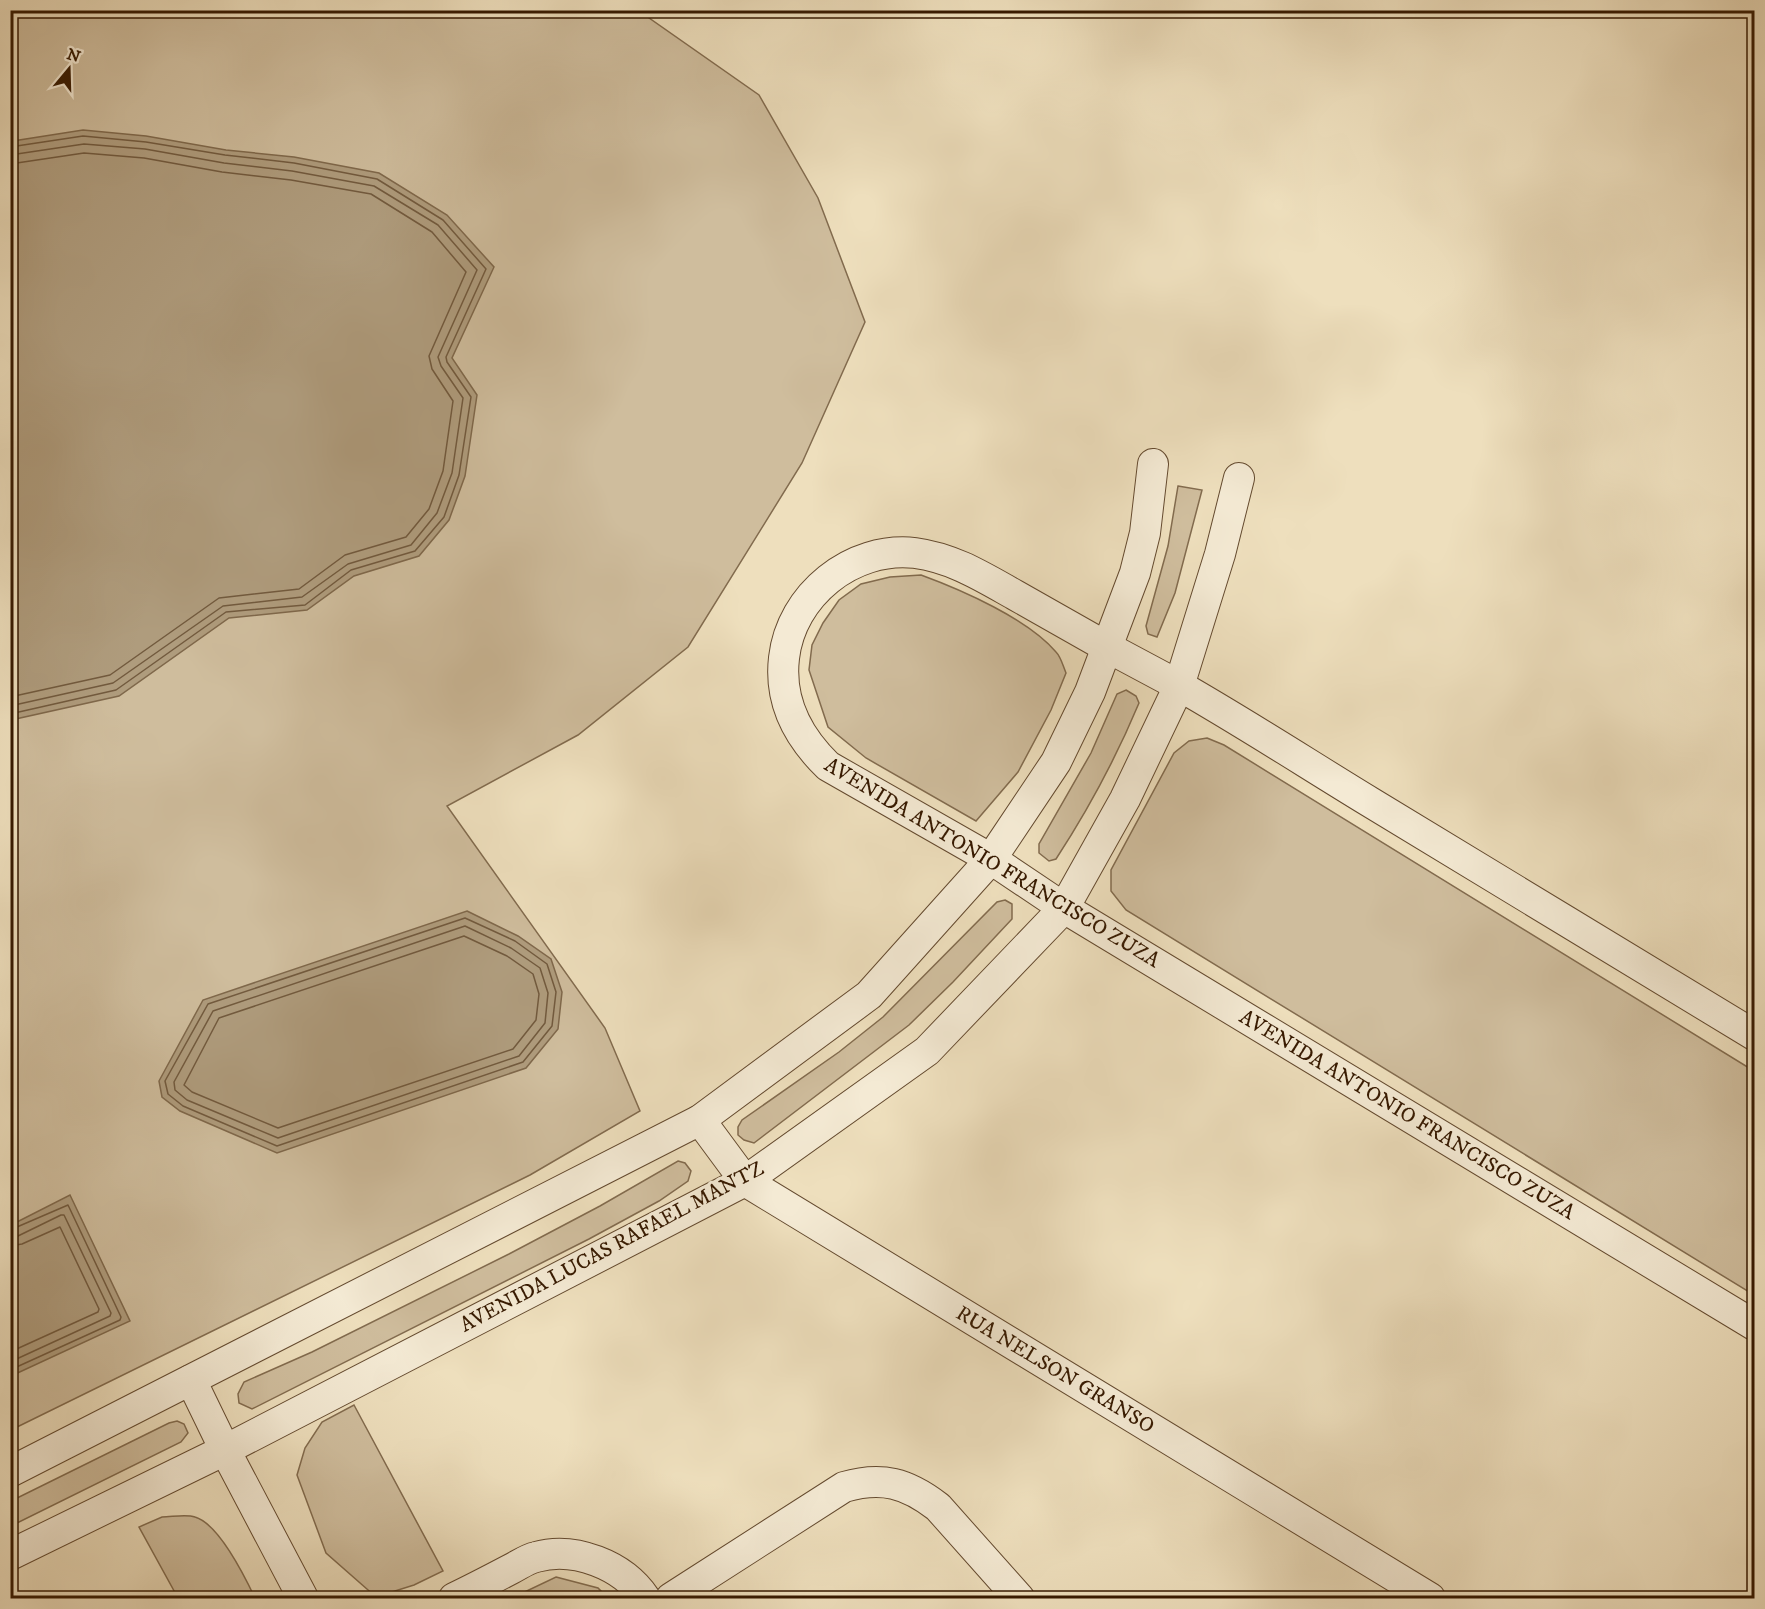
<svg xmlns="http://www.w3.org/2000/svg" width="1765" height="1609" viewBox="0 0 1765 1609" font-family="'IM FELL DW Pica',serif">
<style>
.green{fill:#cfbd9d;stroke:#826b4e;stroke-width:1.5}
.water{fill:#af9c7d;stroke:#7f684b;stroke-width:1.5}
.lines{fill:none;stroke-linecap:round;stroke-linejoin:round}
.shore{stroke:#725a3e;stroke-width:1.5}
.street-casing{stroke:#644a2f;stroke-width:32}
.street{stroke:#f4ead4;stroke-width:30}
.labels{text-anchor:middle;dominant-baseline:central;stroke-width:6;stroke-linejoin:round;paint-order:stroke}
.street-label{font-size:21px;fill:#361900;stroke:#f4ead4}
</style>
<rect width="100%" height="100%" fill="#eedfbd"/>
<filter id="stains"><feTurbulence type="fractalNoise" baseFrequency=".00333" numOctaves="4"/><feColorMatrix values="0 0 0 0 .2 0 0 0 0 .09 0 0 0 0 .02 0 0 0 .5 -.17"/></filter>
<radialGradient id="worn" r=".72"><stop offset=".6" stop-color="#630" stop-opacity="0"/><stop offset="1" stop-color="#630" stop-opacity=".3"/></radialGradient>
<g class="green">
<path d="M 11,11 L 639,11 L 759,95 L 818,198 L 865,322 L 802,463 L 688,647 L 578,735 L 447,806 L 605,1028 L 640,1111 L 530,1175 L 11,1430 Z"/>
<path d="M 1178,486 L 1202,490 L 1175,593 L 1157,637 L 1148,634 L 1146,626 L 1168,546 Z"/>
<path d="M 921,575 C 962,590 1028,619 1056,652 C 1061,657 1063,666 1066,673 L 1051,710 L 1018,772 L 976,821 L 866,758 L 828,727 L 809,670 L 812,645 L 823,623 L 839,600 L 861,584 L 890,577 Z"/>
<path d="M 1126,690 L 1136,696 L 1139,703 C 1116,758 1088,810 1056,859 L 1049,861 L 1039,853 L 1039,844 L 1091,753 L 1117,694 Z"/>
<path d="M 1207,738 L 1224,745 L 1754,1071 L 1754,1295 L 1126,910 L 1111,891 L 1111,870 L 1174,753 L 1189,741 Z"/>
<path d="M 1005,900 L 1012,904 L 1012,919 L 953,982 L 909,1025 L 754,1143 L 744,1140 L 738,1135 L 738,1127 L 742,1120 L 839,1052 L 883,1017 L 997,902 Z"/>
<path d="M 678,1161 L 685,1163 L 691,1171 L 688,1181 L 659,1201 L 589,1239 L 252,1409 L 239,1403 L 238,1394 L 244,1382 L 312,1352 L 509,1254 L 600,1206 Z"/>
<path d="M 354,1405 L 443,1571 L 414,1585 L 376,1597 L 326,1553 L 297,1475 L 305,1448 L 322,1422 Z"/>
<path d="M 177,1421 L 184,1424 L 188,1433 L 181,1442 L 11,1526 L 11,1501 L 169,1423 Z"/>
<path d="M 162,1517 C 172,1517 186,1514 195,1517 C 219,1524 245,1577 255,1598 L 178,1598 L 139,1527 Z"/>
<path d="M 556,1577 L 598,1588 L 608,1598 L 512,1598 Z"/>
</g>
<g class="water">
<path d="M 83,130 L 146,136 L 226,150 L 294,157 L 379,173 L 447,215 L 494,267 L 452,358 L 477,395 L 465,476 L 449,520 L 419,556 L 354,576 L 307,610 L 229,618 L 119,696 L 11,720 L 11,143 L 13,141 Z"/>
<path d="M 467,911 L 518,936 L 551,959 L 562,992 L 558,1029 L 526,1068 L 277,1153 L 180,1111 L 162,1097 L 159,1081 L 203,1000 Z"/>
<path d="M 70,1195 L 130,1321 L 11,1376 L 11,1225 Z"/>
</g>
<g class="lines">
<g class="shore">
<path d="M 10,147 L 83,136 L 146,142 L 225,155 L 294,163 L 377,179 L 443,220 L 486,269 L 446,357 L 447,362 L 471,397 L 459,475 L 444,517 L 415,551 L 351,570 L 305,605 L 226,612 L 116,690 L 10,714"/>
<path d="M 10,155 L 84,144 L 145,149 L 224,163 L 292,171 L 374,186 L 438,225 L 477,270 L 438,357 L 441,366 L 463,398 L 452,473 L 437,513 L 411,545 L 348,564 L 302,597 L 223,606 L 113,683 L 10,706"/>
<path d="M 10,164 L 84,153 L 144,158 L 222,172 L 291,180 L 371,194 L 432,232 L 466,272 L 429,356 L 432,369 L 453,401 L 443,471 L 429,509 L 406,537 L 345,555 L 299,589 L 219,598 L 110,675 L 10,697"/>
<path d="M 465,918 L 515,941 L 547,964 L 556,992 L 552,1026 L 523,1062 L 277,1146 L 183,1106 L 168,1094 L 165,1081 L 208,1004 Z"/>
<path d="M 465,926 L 511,948 L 540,968 L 548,993 L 545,1023 L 519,1056 L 278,1138 L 187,1100 L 175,1090 L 174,1082 L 213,1011 Z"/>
<path d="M 464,936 L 507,956 L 533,974 L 539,994 L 536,1020 L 513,1049 L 278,1128 L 192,1092 L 184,1085 L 219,1018 Z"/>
<path d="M 10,1230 L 68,1205 L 121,1317 L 120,1320 L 10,1370"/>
<path d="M 10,1237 L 18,1236 L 61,1215 L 64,1215 L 111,1313 L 110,1316 L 10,1362"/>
<path d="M 10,1246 L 22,1244 L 60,1227 L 99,1309 L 98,1312 L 10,1352"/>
</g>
<defs>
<g id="street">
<path d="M 1754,1035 C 1626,957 1498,880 1370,802 C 1306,763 1243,722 1178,685 C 1154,672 1129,659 1105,646 C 1075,629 1045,612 1015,595 C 983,577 953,558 915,553 C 852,546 791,595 784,658 C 779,701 798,737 828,766 L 991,859 L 1064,908 L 1754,1325"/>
<path d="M 700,1120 L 745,1181 L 1430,1598"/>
<path d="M 191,1380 L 225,1450 L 303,1598"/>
<path d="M 10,1472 L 700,1120 L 869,995 L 991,859 L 1056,762 L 1090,692 L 1135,573 L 1145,533 L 1153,464"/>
<path d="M 10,1555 L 225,1450 L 745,1181 L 927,1051 L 1064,908 L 1125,799 L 1179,686 L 1220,554 L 1239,478"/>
<path d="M 454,1598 C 473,1589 492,1579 511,1569 C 519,1565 527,1559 536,1557 C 574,1546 623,1565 645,1598"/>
<path d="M 671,1598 L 844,1487 C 882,1476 907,1483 938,1507 L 1019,1598"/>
</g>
</defs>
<use href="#street" class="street-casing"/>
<use href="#street" class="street"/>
</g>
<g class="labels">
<g class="street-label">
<text transform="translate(992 863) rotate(31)">AVENIDA ANTONIO FRANCISCO ZUZA</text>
<text transform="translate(1407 1115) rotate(31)">AVENIDA ANTONIO FRANCISCO ZUZA</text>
<text transform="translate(612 1247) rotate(-28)">AVENIDA LUCAS RAFAEL MANTZ</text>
<text transform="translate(1055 1370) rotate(31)">RUA NELSON GRANSO</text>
</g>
</g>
<rect width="1765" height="1609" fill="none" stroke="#eedfbd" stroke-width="36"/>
<rect x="12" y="12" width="1741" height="1585" fill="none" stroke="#361900" stroke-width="3"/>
<rect x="18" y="18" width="1729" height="1573" fill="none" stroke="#361900" stroke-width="1.5"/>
<g transform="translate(69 69) rotate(19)" stroke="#f4ead4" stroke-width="4.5" paint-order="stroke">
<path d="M0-4.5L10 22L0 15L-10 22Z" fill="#361900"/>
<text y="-9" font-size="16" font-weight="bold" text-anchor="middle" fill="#361900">N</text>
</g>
<rect width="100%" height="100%" filter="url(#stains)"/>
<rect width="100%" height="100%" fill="url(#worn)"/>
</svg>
